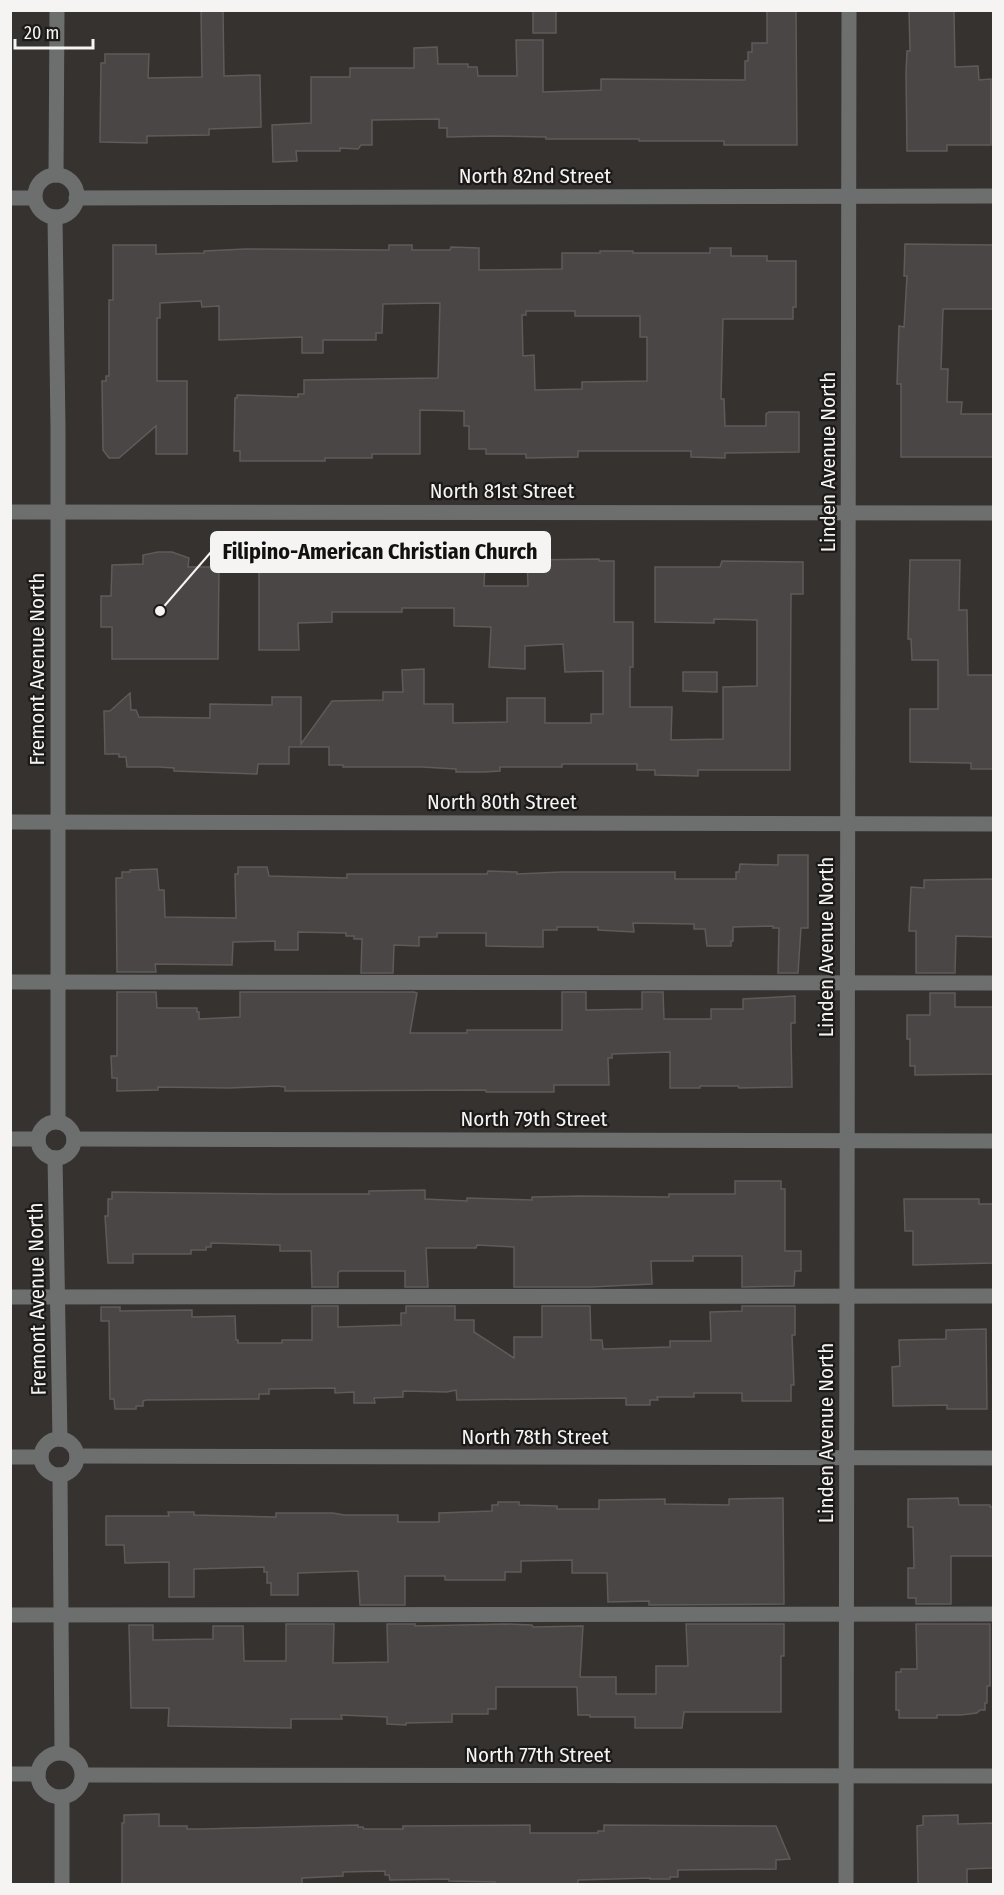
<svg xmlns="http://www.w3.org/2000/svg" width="1004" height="1895" viewBox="0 0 1004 1895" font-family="'Fira Sans Condensed',sans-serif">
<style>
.building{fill:#4a4645;stroke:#5e5b59;stroke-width:1.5;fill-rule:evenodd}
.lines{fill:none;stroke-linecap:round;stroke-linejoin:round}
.minor{stroke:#6d6f6f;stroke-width:15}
.labels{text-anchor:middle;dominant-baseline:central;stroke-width:4.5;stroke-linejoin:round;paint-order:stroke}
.street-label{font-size:21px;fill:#f6f4f3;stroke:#1c1a19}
.leader{fill:none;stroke:#f6f4f3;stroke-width:2}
.callout-dot{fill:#f6f4f3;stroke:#1c1a19;stroke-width:2}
.callout{fill:#f6f4f3;stroke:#f6f4f3;stroke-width:2}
.callout-label{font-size:22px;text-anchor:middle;font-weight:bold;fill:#111}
</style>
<rect width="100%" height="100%" fill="#353230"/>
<g class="building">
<path d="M 201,10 L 223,10 L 224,76 L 260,75 L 261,127 L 209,129 L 209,135 L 147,136 L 147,143 L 100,142 L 101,63 L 105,63 L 105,54 L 149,54 L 148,78 L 202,77 Z"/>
<rect x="533" y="10" width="23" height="23"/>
<path d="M 767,10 L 796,10 L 797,145 L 724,145 L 724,141 L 639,141 L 639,139 L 546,139 L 546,137 L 493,136 L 447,137 L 447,128 L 439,128 L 439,119 L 372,120 L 372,145 L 361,145 L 358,149 L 340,148 L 340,151 L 296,151 L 297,161 L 273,162 L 272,125 L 311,123 L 311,77 L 350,77 L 350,68 L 414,68 L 414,48 L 437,47 L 438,64 L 468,64 L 468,67 L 477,67 L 478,76 L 517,76 L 516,40 L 543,40 L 543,92 L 601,90 L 601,79 L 745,80 L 745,61 L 748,61 L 748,52 L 752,52 L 752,43 L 767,43 Z"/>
<path d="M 909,10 L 954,10 L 955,67 L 978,66 L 979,80 L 991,79 L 991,145 L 947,145 L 947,151 L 907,151 L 906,73 L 907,51 L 910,51 Z"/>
<path d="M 905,244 L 993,245 L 993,309 L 943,309 L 941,369 L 948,369 L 947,402 L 962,402 L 961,414 L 993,414 L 993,457 L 901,457 L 901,384 L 897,384 L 899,326 L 904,327 L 907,276 L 904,276 Z"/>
<path d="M 113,245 L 156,245 L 156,254 L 204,253 L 204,251 L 245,249 L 389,250 L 389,245 L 412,245 L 412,250 L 450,250 L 451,247 L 479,248 L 479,270 L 562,269 L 562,253 L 600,253 L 600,251 L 633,251 L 633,253 L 710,253 L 710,248 L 731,248 L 731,256 L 767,256 L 767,261 L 796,261 L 796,307 L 793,307 L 793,319 L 723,319 L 721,399 L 724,399 L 725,426 L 766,426 L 766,414 L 769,412 L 799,412 L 799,452 L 725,453 L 725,458 L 691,457 L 691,451 L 578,451 L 578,457 L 526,458 L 526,454 L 486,454 L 486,449 L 469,449 L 469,426 L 464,426 L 464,411 L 420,410 L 420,454 L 372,454 L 372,458 L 325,458 L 325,461 L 240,461 L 240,451 L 234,451 L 235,398 L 237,398 L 237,395 L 298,397 L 298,394 L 304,394 L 304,380 L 438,378 L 440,303 L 383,304 L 382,333 L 376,333 L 376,340 L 323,340 L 323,353 L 302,353 L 302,337 L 219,340 L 219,306 L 202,307 L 201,301 L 160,303 L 160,318 L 157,318 L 157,381 L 187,381 L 187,454 L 156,454 L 156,426 L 119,458 L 109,458 L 103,450 L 102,381 L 106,381 L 106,376 L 109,376 L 109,300 L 113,300 ZM 526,311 L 575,311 L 575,316 L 640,316 L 640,337 L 647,337 L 647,381 L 582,382 L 582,389 L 535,390 L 534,355 L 523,356 L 522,315 L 526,315 Z"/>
<path d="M 158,552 L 172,552 L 189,558 L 188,567 L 219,567 L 218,659 L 112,659 L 112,627 L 101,627 L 101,596 L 111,596 L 112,565 L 143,564 L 143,555 Z"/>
<path d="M 599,559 L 599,561 L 614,561 L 614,622 L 633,622 L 633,667 L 630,667 L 630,707 L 672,707 L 671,740 L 723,739 L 723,687 L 757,686 L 757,620 L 714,619 L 714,623 L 655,622 L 655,567 L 720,567 L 722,561 L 803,562 L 803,594 L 791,594 L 790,770 L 698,770 L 698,776 L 655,775 L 655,770 L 637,770 L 637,764 L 562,764 L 562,767 L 500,767 L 500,771 L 484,772 L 456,772 L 456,769 L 422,767 L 343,767 L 343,765 L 329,765 L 329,747 L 289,747 L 289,764 L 258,764 L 257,774 L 174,771 L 174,768 L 159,767 L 127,767 L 126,757 L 119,757 L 119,754 L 105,754 L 104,711 L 110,711 L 130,693 L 131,710 L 136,710 L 139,717 L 210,718 L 210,704 L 272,705 L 272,697 L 301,697 L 301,744 L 332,701 L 383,700 L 383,692 L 403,692 L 402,670 L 424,669 L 424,704 L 453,704 L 453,723 L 507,722 L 507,698 L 545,698 L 545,723 L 591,723 L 591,714 L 603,714 L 603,671 L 565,672 L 563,644 L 525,646 L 525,669 L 489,667 L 491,627 L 454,626 L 454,608 L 402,608 L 402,612 L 332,612 L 332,622 L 298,623 L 299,650 L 259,650 L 259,567 L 299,567 L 299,570 L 375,569 L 375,566 L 455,568 L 455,562 L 485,563 L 484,586 L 528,586 L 527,560 Z"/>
<path d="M 910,560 L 960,560 L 959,610 L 967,610 L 968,675 L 993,675 L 993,769 L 971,769 L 971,763 L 910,762 L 910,709 L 938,709 L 938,660 L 912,660 L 911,639 L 908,639 Z"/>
<path d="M 683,672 L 717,672 L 717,692 L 683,691 Z"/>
<path d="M 778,855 L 808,855 L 808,928 L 801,928 L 798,973 L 778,973 L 779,928 L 773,928 L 773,926 L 733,927 L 733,941 L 731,941 L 731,946 L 707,946 L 705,929 L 694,929 L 694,924 L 633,923 L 634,932 L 598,930 L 598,927 L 557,927 L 557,930 L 543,930 L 543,947 L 486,946 L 486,933 L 437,933 L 437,937 L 419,937 L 419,946 L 394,945 L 393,973 L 361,973 L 362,939 L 354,939 L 354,936 L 346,936 L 346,933 L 298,932 L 298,950 L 275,950 L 275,941 L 233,942 L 232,965 L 155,964 L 156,972 L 117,972 L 116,878 L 122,878 L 122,872 L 130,872 L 130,870 L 157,869 L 159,890 L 164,890 L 165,917 L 236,918 L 235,874 L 238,874 L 238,867 L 267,867 L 269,876 L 347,878 L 347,874 L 487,874 L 488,871 L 517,872 L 517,874 L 562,872 L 675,872 L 675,879 L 736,879 L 736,872 L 739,872 L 740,864 L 778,865 Z"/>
<path d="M 993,879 L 993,937 L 956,936 L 955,973 L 916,973 L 916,931 L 909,931 L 911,887 L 924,888 L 924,880 Z"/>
<path d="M 117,992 L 156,992 L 157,1008 L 197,1008 L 197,1012 L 199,1012 L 199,1019 L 240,1017 L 240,992 L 414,992 L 417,993 L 410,1033 L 467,1033 L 467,1030 L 562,1030 L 562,992 L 586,992 L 586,1010 L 642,1009 L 642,992 L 663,992 L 664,1019 L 711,1019 L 711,1009 L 743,1009 L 743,999 L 795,996 L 795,1023 L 791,1023 L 791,1033 L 792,1087 L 739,1088 L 738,1086 L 700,1086 L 700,1088 L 670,1088 L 670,1052 L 612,1054 L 612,1058 L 608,1058 L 609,1085 L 554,1085 L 554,1092 L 486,1092 L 486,1090 L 285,1091 L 285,1087 L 277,1086 L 229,1088 L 158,1087 L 158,1090 L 117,1091 L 117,1078 L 112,1078 L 111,1056 L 117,1056 Z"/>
<path d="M 930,993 L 955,993 L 955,1007 L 993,1007 L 993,1074 L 915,1075 L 915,1066 L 910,1066 L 910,1039 L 907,1039 L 907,1015 L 930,1015 Z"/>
<path d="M 735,1181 L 781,1181 L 781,1189 L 785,1189 L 785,1251 L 801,1251 L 801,1271 L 795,1271 L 794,1286 L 742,1287 L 742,1256 L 693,1256 L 693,1261 L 651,1261 L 652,1284 L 591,1287 L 514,1287 L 514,1247 L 477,1245 L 476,1248 L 426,1248 L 428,1287 L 405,1287 L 405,1271 L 340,1271 L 338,1273 L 338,1287 L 312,1287 L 311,1251 L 280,1251 L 280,1245 L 211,1243 L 211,1247 L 206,1247 L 206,1250 L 191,1250 L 191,1254 L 133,1254 L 133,1263 L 108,1263 L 105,1216 L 108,1216 L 108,1199 L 112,1199 L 112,1192 L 278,1194 L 369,1194 L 369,1191 L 425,1190 L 425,1199 L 467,1201 L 467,1198 L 532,1200 L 532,1197 L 580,1196 L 669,1197 L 669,1194 L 735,1194 Z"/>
<path d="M 904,1199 L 979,1199 L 979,1204 L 993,1204 L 993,1263 L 913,1265 L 913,1231 L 905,1231 Z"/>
<path d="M 312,1306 L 338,1306 L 338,1327 L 401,1325 L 401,1313 L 406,1313 L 406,1306 L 455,1306 L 455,1320 L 474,1320 L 474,1332 L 514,1358 L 514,1337 L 542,1337 L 542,1306 L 590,1306 L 591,1340 L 602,1340 L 603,1349 L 670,1347 L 670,1341 L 711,1341 L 710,1312 L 742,1311 L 742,1306 L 795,1306 L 795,1335 L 792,1335 L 794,1385 L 791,1385 L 791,1401 L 742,1401 L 742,1393 L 694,1393 L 694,1397 L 657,1397 L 658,1400 L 650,1400 L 650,1405 L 626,1405 L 626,1398 L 457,1400 L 456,1390 L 447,1392 L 403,1391 L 403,1397 L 374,1398 L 375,1403 L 354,1403 L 354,1392 L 335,1393 L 335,1388 L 269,1389 L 269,1394 L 259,1394 L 259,1399 L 146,1400 L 143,1401 L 143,1406 L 136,1406 L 136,1409 L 115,1409 L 114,1399 L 110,1399 L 109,1321 L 101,1321 L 101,1307 L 120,1307 L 120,1311 L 192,1310 L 192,1317 L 235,1316 L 236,1340 L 238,1340 L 238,1343 L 282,1343 L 282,1340 L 312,1340 Z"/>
<path d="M 986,1329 L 987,1409 L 947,1409 L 947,1405 L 893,1406 L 892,1367 L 900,1366 L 899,1340 L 946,1339 L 946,1330 Z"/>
<path d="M 783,1498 L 784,1604 L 649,1605 L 649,1601 L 608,1602 L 607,1573 L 572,1573 L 572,1560 L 521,1561 L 521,1572 L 505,1572 L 505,1580 L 445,1580 L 445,1576 L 405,1576 L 405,1605 L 360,1605 L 358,1571 L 298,1573 L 298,1595 L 271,1595 L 271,1583 L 267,1583 L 267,1572 L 264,1572 L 264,1567 L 194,1569 L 194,1597 L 169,1597 L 169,1562 L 125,1563 L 124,1545 L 106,1545 L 106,1516 L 169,1516 L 168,1512 L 194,1512 L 194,1515 L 276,1517 L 276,1513 L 333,1513 L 344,1515 L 398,1515 L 398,1522 L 439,1522 L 439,1513 L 492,1511 L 492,1505 L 498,1505 L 498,1502 L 519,1502 L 519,1505 L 557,1506 L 557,1509 L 599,1509 L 599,1500 L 665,1499 L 665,1504 L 729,1505 L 729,1499 Z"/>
<path d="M 958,1498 L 959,1505 L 990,1505 L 990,1507 L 993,1507 L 993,1556 L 951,1556 L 951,1604 L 916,1604 L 916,1598 L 908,1598 L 908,1568 L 914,1568 L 913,1527 L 908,1527 L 908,1499 Z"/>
<path d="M 286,1624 L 334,1624 L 333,1663 L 388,1662 L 387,1624 L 415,1624 L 415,1626 L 506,1624 L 532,1625 L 533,1627 L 583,1626 L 580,1677 L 616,1677 L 616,1694 L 656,1694 L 656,1666 L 688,1666 L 686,1624 L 784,1624 L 784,1656 L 781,1656 L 781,1712 L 684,1712 L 682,1728 L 635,1728 L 635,1717 L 590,1717 L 590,1715 L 578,1715 L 577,1687 L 496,1687 L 496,1709 L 488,1709 L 488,1714 L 452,1714 L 452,1722 L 406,1723 L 406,1725 L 387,1724 L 387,1717 L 341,1715 L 342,1719 L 291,1719 L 291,1728 L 168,1726 L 169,1708 L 131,1708 L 129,1625 L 153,1625 L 153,1640 L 213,1639 L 213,1626 L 243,1626 L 244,1661 L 286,1661 Z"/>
<path d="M 916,1624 L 990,1624 L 990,1686 L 987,1686 L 987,1703 L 985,1703 L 985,1710 L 980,1710 L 977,1713 L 961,1715 L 937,1715 L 937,1718 L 899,1718 L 899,1710 L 896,1710 L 896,1672 L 901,1672 L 901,1669 L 917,1669 Z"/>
<path d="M 159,1814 L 159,1826 L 187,1826 L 187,1829 L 202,1829 L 358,1825 L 358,1827 L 363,1827 L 364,1829 L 403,1829 L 403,1826 L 530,1825 L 530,1833 L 598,1833 L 598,1831 L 604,1831 L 604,1825 L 776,1826 L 790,1859 L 776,1860 L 776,1869 L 678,1870 L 678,1877 L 670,1877 L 670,1879 L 650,1879 L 650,1878 L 578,1880 L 578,1884 L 495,1884 L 495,1882 L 449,1881 L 449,1879 L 390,1880 L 389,1875 L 385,1875 L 385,1871 L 343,1872 L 343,1876 L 302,1878 L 302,1884 L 122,1884 L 122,1823 L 124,1823 L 124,1815 Z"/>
<path d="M 958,1815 L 958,1824 L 993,1823 L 993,1868 L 967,1869 L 967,1884 L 918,1884 L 917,1826 L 923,1825 L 923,1816 Z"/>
</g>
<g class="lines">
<g class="minor">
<path d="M 56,175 L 57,10"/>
<circle cx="56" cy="196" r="21"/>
<path d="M 10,198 L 35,198"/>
<path d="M 76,198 L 994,196"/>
<path d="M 55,217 L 58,427 L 58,1122"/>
<path d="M 10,512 L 994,513"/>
<path d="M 10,822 L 994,824"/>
<path d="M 10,982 L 994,983"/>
<circle cx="56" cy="1140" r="18"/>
<path d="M 10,1139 L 38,1139"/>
<path d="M 74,1139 L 994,1141"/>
<path d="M 55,1158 L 60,1439"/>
<path d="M 10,1297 L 994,1296"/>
<circle cx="59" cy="1457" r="18"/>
<path d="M 77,1456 L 994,1458"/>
<path d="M 10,1457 L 41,1457"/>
<path d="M 60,1475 L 62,1753"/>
<path d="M 10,1615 L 994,1614"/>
<circle cx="60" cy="1775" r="22"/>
<path d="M 10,1774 L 38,1774"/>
<path d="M 83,1775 L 994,1776"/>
<path d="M 62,1797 L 62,1884"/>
<path d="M 846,1884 L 849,10"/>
</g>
</g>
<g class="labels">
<g class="street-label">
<text x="535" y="176">North 82nd Street</text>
<text transform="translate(828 462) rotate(-90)">Linden Avenue North</text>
<text x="502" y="491">North 81st Street</text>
<text transform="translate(37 669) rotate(-90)">Fremont Avenue North</text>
<text x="502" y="802">North 80th Street</text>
<text transform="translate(826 947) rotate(-90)">Linden Avenue North</text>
<text x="534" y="1119">North 79th Street</text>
<text transform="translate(37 1299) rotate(-91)">Fremont Avenue North</text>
<text transform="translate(826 1433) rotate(-90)">Linden Avenue North</text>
<text x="535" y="1437">North 78th Street</text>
<text x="538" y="1755">North 77th Street</text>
</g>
</g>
<path class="leader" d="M160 611L211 552"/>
<circle class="callout-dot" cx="160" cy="611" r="6"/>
<rect class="callout" x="211" y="532" width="339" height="40" rx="6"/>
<g class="callout-label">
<text x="380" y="559">Filipino-American Christian Church</text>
</g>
<rect width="1004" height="1895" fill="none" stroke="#f6f4f3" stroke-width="24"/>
<path d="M15 39v9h78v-9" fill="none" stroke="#f6f4f3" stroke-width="3"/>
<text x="24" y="39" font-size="18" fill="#f6f4f3" stroke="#1c1a19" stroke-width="4.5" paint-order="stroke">20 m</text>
</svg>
